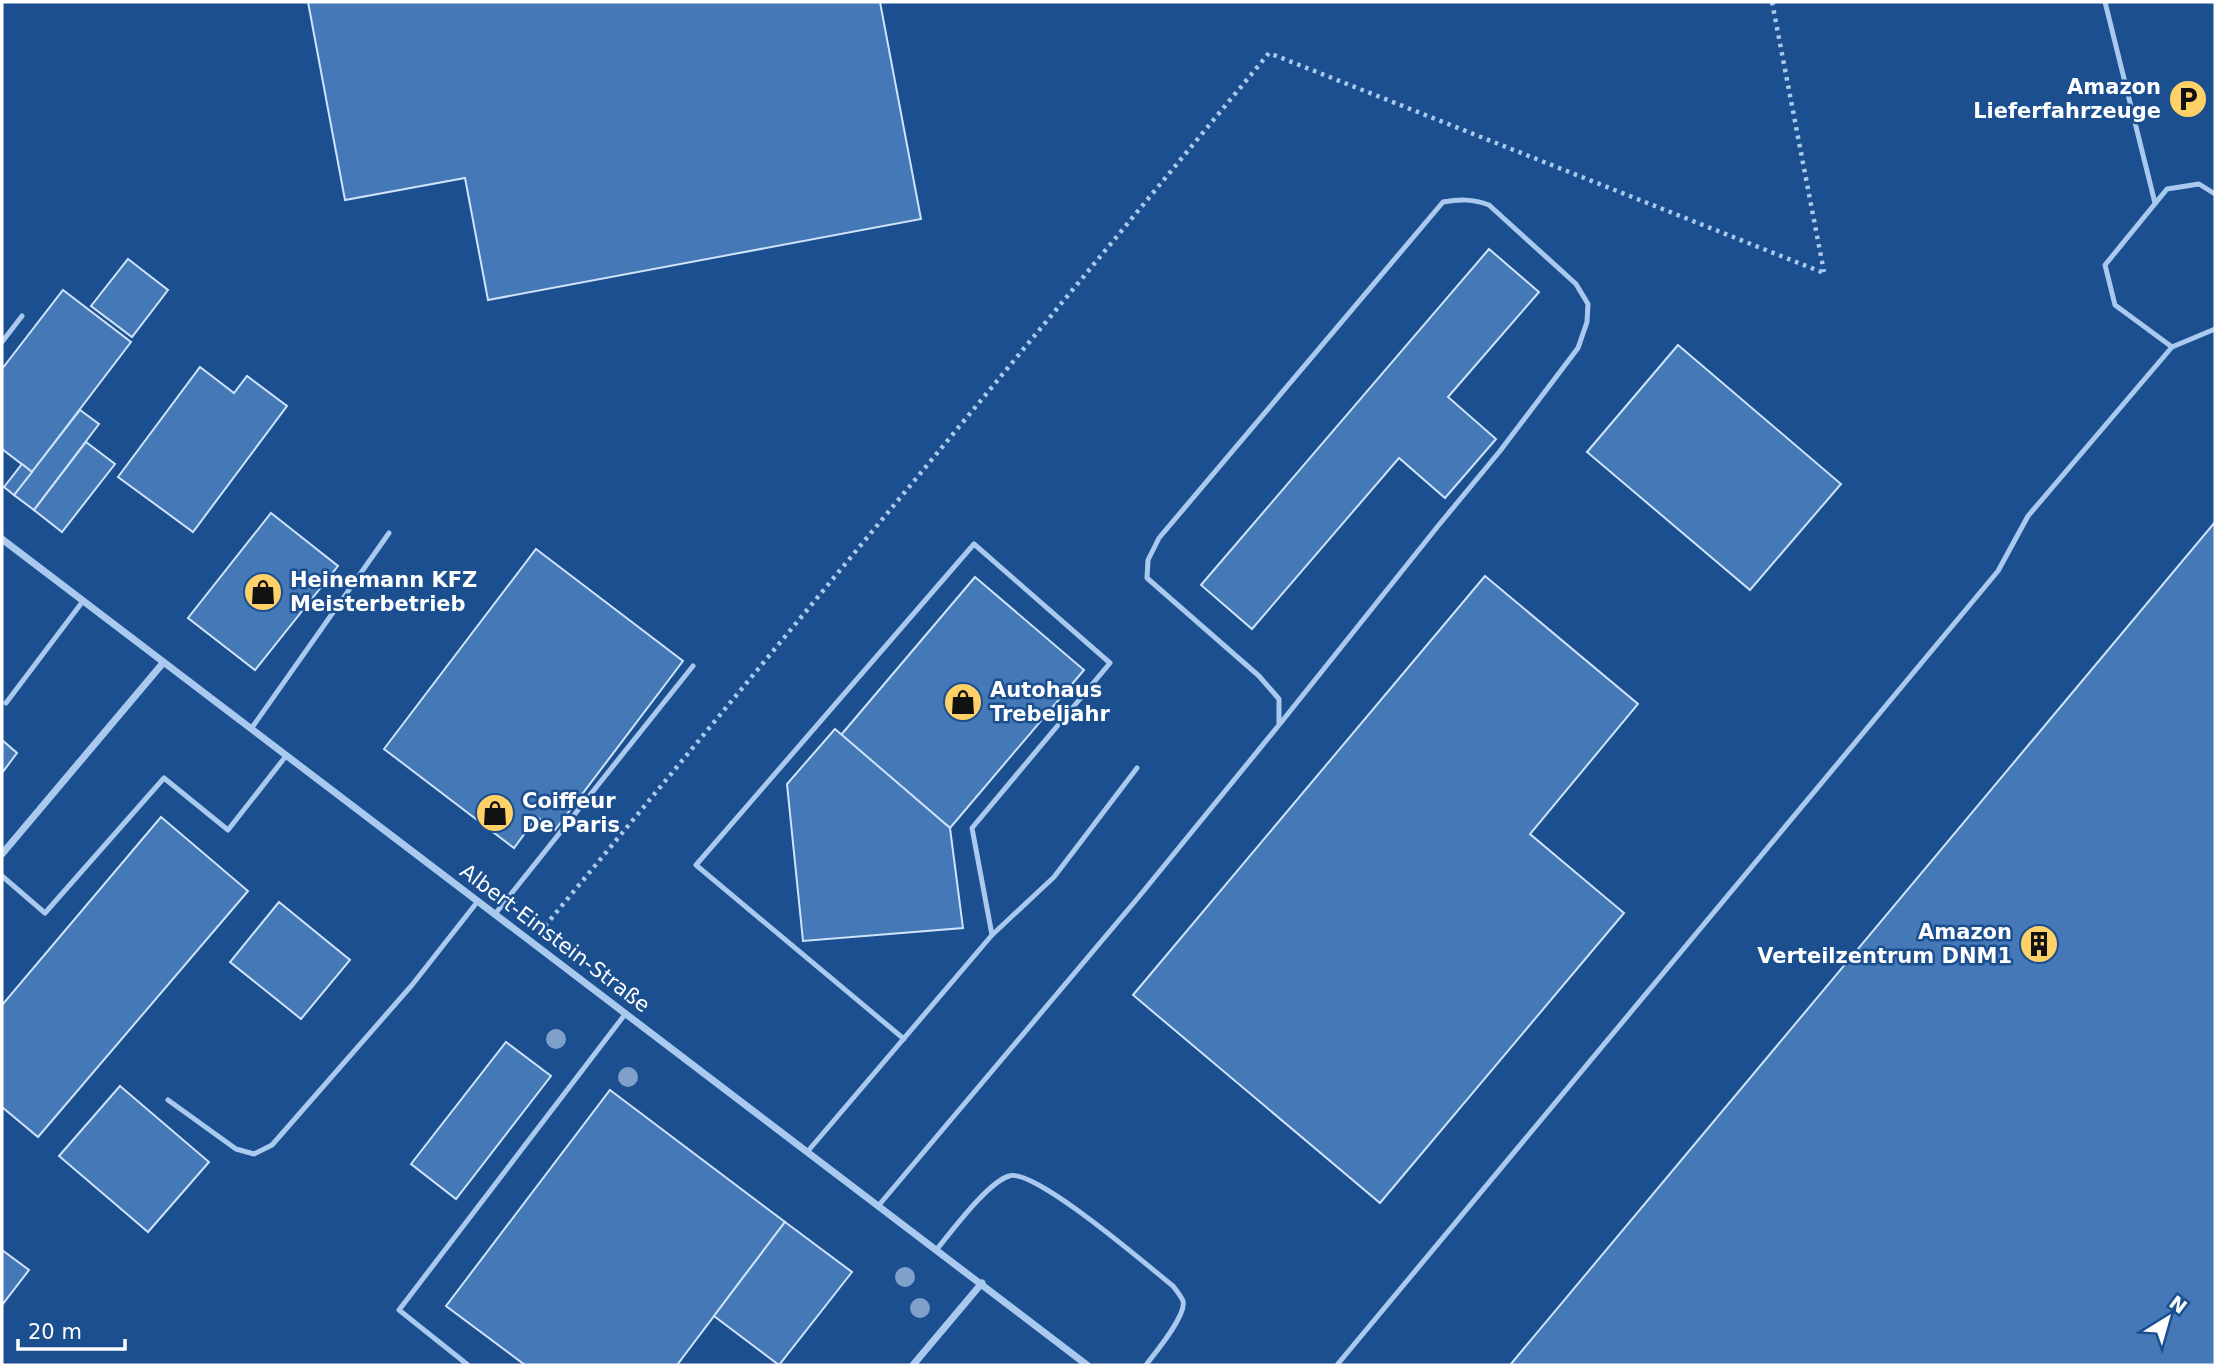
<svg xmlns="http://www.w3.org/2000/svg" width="2217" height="1367" viewBox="0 0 2217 1367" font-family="'DejaVu Sans',sans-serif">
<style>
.building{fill:#4478b7;stroke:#cfe3fa;stroke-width:2}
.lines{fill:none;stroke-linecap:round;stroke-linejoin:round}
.path{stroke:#a9c9ee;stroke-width:4.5;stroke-dasharray:3.5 5;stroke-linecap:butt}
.service{stroke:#a9c9ee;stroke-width:5}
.minor{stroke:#a9c9ee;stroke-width:7}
.tree{fill:#7ea0ca}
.labels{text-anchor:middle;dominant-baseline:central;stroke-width:5;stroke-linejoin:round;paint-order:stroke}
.poi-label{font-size:21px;font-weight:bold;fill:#fff;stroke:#1b4f8f;text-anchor:start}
.street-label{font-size:21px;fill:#fff;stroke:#1b4f8f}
</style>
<rect width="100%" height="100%" fill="#1b4f8f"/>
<g class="building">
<path d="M 308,2 L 880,2 L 921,219 L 488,300 L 465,178 L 345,200 Z"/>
<path d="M 1489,249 L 1539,292 L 1448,397 L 1496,439 L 1445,498 L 1399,458 L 1252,629 L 1201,585 Z"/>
<path d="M 128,259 L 168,290 L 132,337 L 91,306 Z"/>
<path d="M 63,290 L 131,342 L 32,472 L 2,449 L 2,369 Z"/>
<path d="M 1678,345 L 1841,484 L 1750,590 L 1587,452 Z"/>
<path d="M 200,367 L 234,393 L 247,376 L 287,406 L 193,532 L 118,477 Z"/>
<path d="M 80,410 L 99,424 L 34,510 L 14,495 Z"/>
<path d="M 86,442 L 115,464 L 62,532 L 34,510 Z"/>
<path d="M 22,464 L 32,472 L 14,495 L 4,487 Z"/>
<path d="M 271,513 L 338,566 L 255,670 L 188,618 Z"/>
<path d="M 2215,522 L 2215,1365 L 1510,1365 Z"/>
<path d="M 536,549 L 683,661 L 555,830 L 537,817 L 514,848 L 384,749 Z"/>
<path d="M 1485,576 L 1638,704 L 1530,834 L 1624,913 L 1380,1203 L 1133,995 Z"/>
<path d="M 975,577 L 1084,670 L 950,828 L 841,735 Z"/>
<path d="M 835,729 L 950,828 L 963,928 L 803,941 L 787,784 Z"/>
<path d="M 2,740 L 17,753 L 2,773 Z"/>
<path d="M 161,817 L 248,891 L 38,1137 L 2,1107 L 2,1005 Z"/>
<path d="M 279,902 L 350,960 L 301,1019 L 230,962 Z"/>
<path d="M 506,1042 L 551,1076 L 456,1199 L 411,1164 Z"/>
<path d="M 120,1086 L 209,1162 L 148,1232 L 59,1156 Z"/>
<path d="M 610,1090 L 785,1222 L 677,1365 L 525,1365 L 446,1306 Z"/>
<path d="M 785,1222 L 852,1272 L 779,1365 L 714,1316 Z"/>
<path d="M 2,1250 L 29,1270 L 2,1305 Z"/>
</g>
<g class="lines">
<g class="path">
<path d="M 1772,2 L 1824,272"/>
<path d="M 545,926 L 1269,53 L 1824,273"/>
</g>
<g class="service">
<path d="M 2105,2 L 2155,203"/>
<path d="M 2,342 L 22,316"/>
<path d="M 2172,347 L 2115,305 L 2105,265 L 2167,189 L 2199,184 L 2215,194"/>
<path d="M 6,703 L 83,601"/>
<path d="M 251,729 L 389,533"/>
<path d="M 2,876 L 45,913 L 164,778 L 228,830 L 286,756"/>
<path d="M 495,914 L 693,666"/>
<path d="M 992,935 L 1054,877 L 1137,768"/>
<path d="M 168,1100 L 236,1149 L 254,1154 L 272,1145 L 412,985 L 478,901"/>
<path d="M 808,1151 L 992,935 L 972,828 L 1110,663 L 974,544 L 696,865 L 904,1039"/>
<path d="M 879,1205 L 1137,899 L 1279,725 L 1279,699 L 1259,676 L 1147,578 L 1148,560 L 1159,538 L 1443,202 C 1460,199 1473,199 1489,205 L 1576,284 L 1588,304 L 1587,322 L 1578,348 L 1500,451 L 1438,526 L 1279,725"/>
<path d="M 937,1249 C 952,1231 987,1183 1009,1176 C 1034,1167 1149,1267 1173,1286 C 1176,1290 1181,1296 1183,1301 C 1187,1315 1155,1353 1146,1365"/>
<path d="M 468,1365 L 399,1310 L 626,1013"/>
<path d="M 1337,1365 L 1998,571 L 2028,516 L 2172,347 L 2215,329"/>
</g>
<g class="minor">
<path d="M 2,539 L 1087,1365"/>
<path d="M 2,854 L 163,663"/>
<path d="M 913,1365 L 982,1283"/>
</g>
</g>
<g class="tree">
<circle cx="556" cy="1039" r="10"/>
<circle cx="628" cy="1077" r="10"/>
<circle cx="905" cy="1277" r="10"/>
<circle cx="920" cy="1308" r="10"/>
</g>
<defs>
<symbol id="parking-disc" viewBox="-11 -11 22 22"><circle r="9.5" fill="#ffd166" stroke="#1b4f8f"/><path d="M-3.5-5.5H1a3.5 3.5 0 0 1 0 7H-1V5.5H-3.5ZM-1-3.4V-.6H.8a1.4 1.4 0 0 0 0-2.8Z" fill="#111"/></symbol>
<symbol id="shop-disc" viewBox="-11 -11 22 22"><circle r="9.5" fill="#ffd166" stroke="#1b4f8f"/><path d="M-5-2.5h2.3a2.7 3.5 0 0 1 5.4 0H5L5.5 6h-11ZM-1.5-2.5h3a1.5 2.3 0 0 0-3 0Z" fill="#111"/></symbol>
<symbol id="building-disc" viewBox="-11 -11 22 22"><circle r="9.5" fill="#ffd166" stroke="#1b4f8f"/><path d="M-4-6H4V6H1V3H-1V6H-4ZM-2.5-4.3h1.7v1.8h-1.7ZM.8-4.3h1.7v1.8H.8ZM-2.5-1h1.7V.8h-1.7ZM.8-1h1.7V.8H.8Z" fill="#111"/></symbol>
</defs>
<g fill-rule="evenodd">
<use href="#parking-disc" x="2166" y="77" width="44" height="44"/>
<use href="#shop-disc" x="241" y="570" width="44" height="44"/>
<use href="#shop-disc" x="941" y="680" width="44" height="44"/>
<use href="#shop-disc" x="473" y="791" width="44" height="44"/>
<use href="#building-disc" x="2017" y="922" width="44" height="44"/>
</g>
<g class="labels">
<g class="poi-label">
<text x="2161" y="87" text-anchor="end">Amazon<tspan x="2161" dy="24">Lieferfahrzeuge</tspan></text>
<text x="290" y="580">Heinemann KFZ<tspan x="290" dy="24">Meisterbetrieb</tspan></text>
<text x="990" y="690">Autohaus<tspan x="990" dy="24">Trebeljahr</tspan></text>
<text x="522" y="801">Coiffeur<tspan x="522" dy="24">De Paris</tspan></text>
<text x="2012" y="932" text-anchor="end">Amazon<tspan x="2012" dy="24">Verteilzentrum DNM1</tspan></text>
</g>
<g class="street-label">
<text transform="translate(555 938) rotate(37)">Albert-Einstein-Straße</text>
</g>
</g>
<rect width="2217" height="1367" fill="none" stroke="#ffffff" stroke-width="7"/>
<g transform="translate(2168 1318) rotate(37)" stroke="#1b4f8f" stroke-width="5" paint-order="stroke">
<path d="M0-5L12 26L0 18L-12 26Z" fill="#ffffff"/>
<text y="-10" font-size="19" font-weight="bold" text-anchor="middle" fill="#ffffff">N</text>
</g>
<path d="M18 1339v10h107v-10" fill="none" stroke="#ffffff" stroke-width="3.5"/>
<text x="28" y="1339" font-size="21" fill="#ffffff" stroke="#1b4f8f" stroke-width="5" paint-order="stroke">20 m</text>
</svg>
